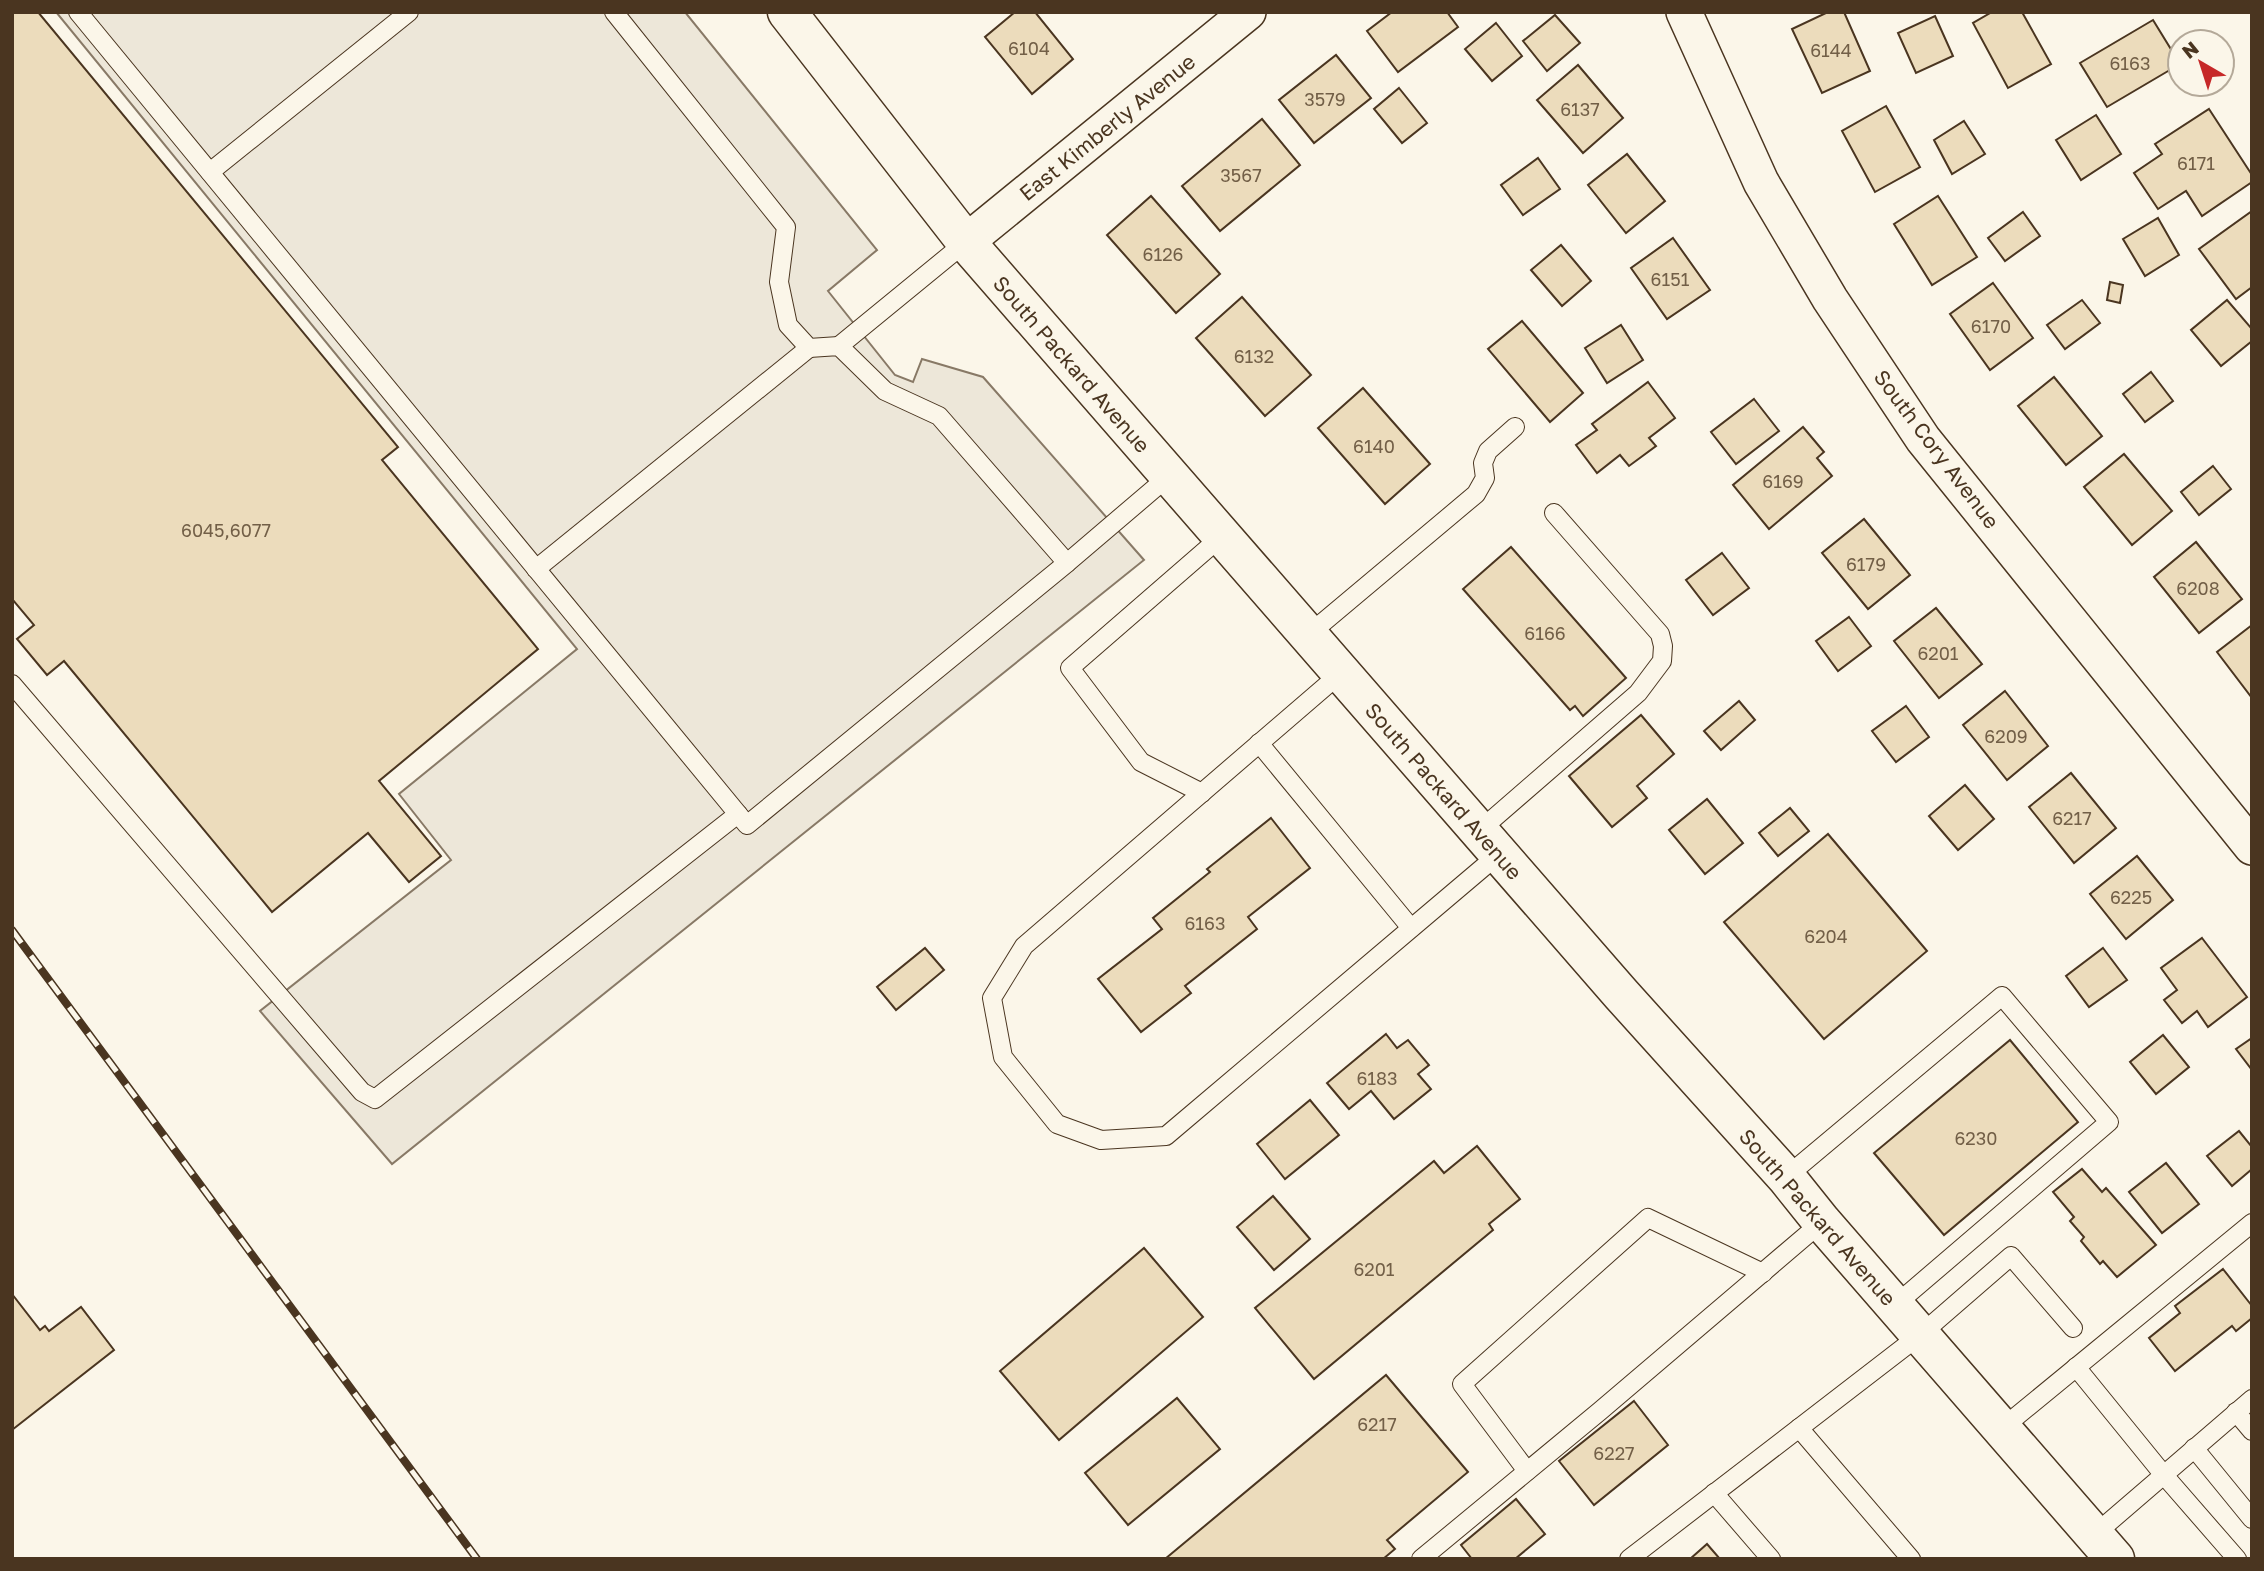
<svg xmlns="http://www.w3.org/2000/svg" width="2264" height="1571" viewBox="0 0 2264 1571" font-family="'Golos Text',sans-serif">
<style>
.parking{fill:#ede7d9;stroke:#887966;stroke-width:2}
.building{fill:#ecdcbc;stroke:#4a3520;stroke-width:2}
.lines{fill:none;stroke-linecap:round;stroke-linejoin:round}
.lane-casing{stroke:#4a3520;stroke-width:20}
.street-casing{stroke:#4a3520;stroke-width:38}
.secondary-casing{stroke:#4a3520;stroke-width:41}
.lane{stroke:#fbf6e9;stroke-width:18}
.street{stroke:#fbf6e9;stroke-width:35}
.secondary{stroke:#fbf6e9;stroke-width:38}
.rail-casing{stroke:#4a3520;stroke-width:8}
.rail{stroke:#fbf6e9;stroke-width:5;stroke-dasharray:16;stroke-linecap:butt}
.labels{text-anchor:middle;dominant-baseline:central;stroke-width:5;stroke-linejoin:round;paint-order:stroke}
.number-label{font-size:18px;fill:#725f47}
.street-label{font-size:21px;fill:#4a3520;stroke:#fbf6e9}
</style>
<rect width="100%" height="100%" fill="#fbf6e9"/>
<path class="parking" d="M 56,12 L 685,12 L 877,250 L 828,291 L 895,375 L 913,382 L 922,359 L 983,377 L 1144,560 L 392,1164 L 260,1011 L 451,860 L 399,794 L 577,649 Z"/>
<g class="building">
<path d="M 12,12 L 38,12 L 398,447 L 382,460 L 538,649 L 379,781 L 441,856 L 409,882 L 368,833 L 272,912 L 64,661 L 47,675 L 17,639 L 34,625 L 12,599 Z"/>
<path d="M 1015,12 L 1035,12 L 1073,59 L 1032,94 L 985,37 Z"/>
<path d="M 1392,12 L 1447,12 L 1458,27 L 1398,72 L 1367,31 Z"/>
<path d="M 1828,12 L 1844,12 L 1870,71 L 1822,93 L 1792,29 Z"/>
<path d="M 1992,12 L 2022,12 L 2051,64 L 2008,88 L 1973,23 Z"/>
<path d="M 1555,15 L 1580,43 L 1547,71 L 1523,41 Z"/>
<path d="M 1935,16 L 1953,56 L 1916,73 L 1898,33 Z"/>
<path d="M 2153,20 L 2180,64 L 2107,107 L 2080,63 Z"/>
<path d="M 1496,23 L 1522,56 L 1492,81 L 1465,49 Z"/>
<path d="M 1336,55 L 1371,98 L 1314,143 L 1279,100 Z"/>
<path d="M 1578,65 L 1623,118 L 1583,153 L 1537,100 Z"/>
<path d="M 1399,88 L 1427,123 L 1402,143 L 1374,109 Z"/>
<path d="M 1886,106 L 1920,167 L 1875,192 L 1842,131 Z"/>
<path d="M 2209,109 L 2252,175 L 2252,182 L 2202,216 L 2186,191 L 2158,209 L 2134,173 L 2162,154 L 2155,144 Z"/>
<path d="M 2096,115 L 2121,154 L 2081,180 L 2056,140 Z"/>
<path d="M 1262,119 L 1300,165 L 1220,231 L 1182,186 Z"/>
<path d="M 1964,121 L 1985,154 L 1952,174 L 1934,140 Z"/>
<path d="M 1627,154 L 1665,201 L 1626,233 L 1588,185 Z"/>
<path d="M 1538,158 L 1560,189 L 1523,215 L 1501,185 Z"/>
<path d="M 1151,196 L 1220,274 L 1176,313 L 1107,235 Z"/>
<path d="M 1938,196 L 1977,257 L 1932,285 L 1894,224 Z"/>
<path d="M 2252,211 L 2252,287 L 2236,299 L 2199,249 Z"/>
<path d="M 2023,212 L 2040,236 L 2005,261 L 1988,238 Z"/>
<path d="M 2158,218 L 2179,255 L 2145,276 L 2123,239 Z"/>
<path d="M 1673,238 L 1710,290 L 1667,319 L 1631,268 Z"/>
<path d="M 1561,245 L 1591,281 L 1562,306 L 1531,270 Z"/>
<path d="M 2110,282 L 2123,285 L 2120,303 L 2107,300 Z"/>
<path d="M 1993,283 L 2033,338 L 1990,370 L 1950,314 Z"/>
<path d="M 1242,297 L 1311,375 L 1265,416 L 1196,338 Z"/>
<path d="M 2082,300 L 2100,323 L 2065,349 L 2047,325 Z"/>
<path d="M 2227,300 L 2252,329 L 2252,341 L 2221,366 L 2191,330 Z"/>
<path d="M 1522,321 L 1583,393 L 1550,422 L 1488,349 Z"/>
<path d="M 1621,325 L 1643,360 L 1607,383 L 1585,348 Z"/>
<path d="M 2151,372 L 2173,401 L 2145,422 L 2123,394 Z"/>
<path d="M 2054,377 L 2102,436 L 2066,465 L 2018,406 Z"/>
<path d="M 1648,382 L 1675,418 L 1649,438 L 1656,446 L 1629,466 L 1620,455 L 1597,473 L 1576,445 L 1597,430 L 1592,424 Z"/>
<path d="M 1363,388 L 1430,464 L 1385,504 L 1318,428 Z"/>
<path d="M 1754,399 L 1779,431 L 1736,464 L 1711,432 Z"/>
<path d="M 1803,427 L 1824,452 L 1817,458 L 1832,476 L 1769,529 L 1733,485 Z"/>
<path d="M 2124,454 L 2172,511 L 2132,545 L 2084,487 Z"/>
<path d="M 2213,466 L 2231,489 L 2199,515 L 2181,492 Z"/>
<path d="M 1864,519 L 1910,575 L 1868,609 L 1822,553 Z"/>
<path d="M 2196,542 L 2242,599 L 2199,633 L 2154,577 Z"/>
<path d="M 1511,547 L 1626,678 L 1583,716 L 1575,706 L 1570,710 L 1463,589 Z"/>
<path d="M 1722,553 L 1749,588 L 1713,615 L 1686,580 Z"/>
<path d="M 1936,608 L 1982,664 L 1939,698 L 1894,641 Z"/>
<path d="M 1849,617 L 1871,646 L 1838,671 L 1816,641 Z"/>
<path d="M 2252,625 L 2252,698 L 2217,652 Z"/>
<path d="M 2005,691 L 2048,746 L 2007,780 L 1963,725 Z"/>
<path d="M 1739,701 L 1755,720 L 1721,750 L 1704,731 Z"/>
<path d="M 1906,706 L 1929,737 L 1896,762 L 1872,731 Z"/>
<path d="M 1641,715 L 1674,754 L 1637,786 L 1647,798 L 1612,827 L 1569,776 Z"/>
<path d="M 2071,773 L 2116,828 L 2074,863 L 2029,807 Z"/>
<path d="M 1965,785 L 1994,819 L 1958,850 L 1929,816 Z"/>
<path d="M 1707,799 L 1743,843 L 1705,874 L 1669,830 Z"/>
<path d="M 1790,808 L 1809,831 L 1778,856 L 1759,833 Z"/>
<path d="M 1271,818 L 1310,868 L 1248,917 L 1257,929 L 1185,986 L 1191,993 L 1141,1032 L 1098,979 L 1162,929 L 1153,918 L 1210,872 L 1207,869 Z"/>
<path d="M 1828,834 L 1927,951 L 1824,1039 L 1724,922 Z"/>
<path d="M 2137,856 L 2173,900 L 2126,939 L 2090,894 Z"/>
<path d="M 2202,938 L 2247,997 L 2208,1027 L 2197,1011 L 2182,1023 L 2164,1000 L 2177,990 L 2161,968 Z"/>
<path d="M 925,948 L 944,970 L 896,1010 L 877,987 Z"/>
<path d="M 2103,948 L 2127,980 L 2089,1007 L 2066,976 Z"/>
<path d="M 1386,1034 L 1397,1048 L 1408,1040 L 1429,1065 L 1418,1074 L 1431,1089 L 1394,1119 L 1371,1091 L 1349,1109 L 1327,1083 Z"/>
<path d="M 2163,1035 L 2189,1067 L 2156,1094 L 2130,1062 Z"/>
<path d="M 2252,1038 L 2252,1070 L 2236,1049 Z"/>
<path d="M 2010,1040 L 2078,1122 L 1944,1235 L 1874,1153 Z"/>
<path d="M 1310,1100 L 1339,1135 L 1285,1179 L 1257,1144 Z"/>
<path d="M 2239,1131 L 2252,1147 L 2252,1169 L 2232,1186 L 2207,1156 Z"/>
<path d="M 1477,1146 L 1520,1199 L 1489,1224 L 1493,1230 L 1314,1379 L 1255,1308 L 1434,1161 L 1444,1173 Z"/>
<path d="M 2166,1163 L 2199,1204 L 2162,1233 L 2129,1192 Z"/>
<path d="M 2082,1169 L 2102,1192 L 2106,1188 L 2156,1245 L 2117,1277 L 2103,1261 L 2100,1264 L 2081,1241 L 2084,1237 L 2070,1221 L 2074,1217 L 2053,1192 Z"/>
<path d="M 1273,1196 L 1310,1239 L 1274,1270 L 1237,1227 Z"/>
<path d="M 1144,1248 L 1203,1317 L 1059,1440 L 1000,1371 Z"/>
<path d="M 2223,1269 L 2252,1306 L 2252,1318 L 2236,1331 L 2232,1326 L 2175,1371 L 2149,1338 L 2180,1313 L 2175,1306 Z"/>
<path d="M 12,1294 L 40,1330 L 45,1326 L 49,1331 L 81,1307 L 114,1350 L 12,1430 Z"/>
<path d="M 1386,1375 L 1468,1472 L 1387,1540 L 1395,1549 L 1383,1559 L 1165,1559 Z"/>
<path d="M 1177,1398 L 1220,1449 L 1128,1525 L 1085,1473 Z"/>
<path d="M 1634,1401 L 1668,1445 L 1594,1505 L 1559,1461 Z"/>
<path d="M 1516,1499 L 1545,1534 L 1515,1559 L 1472,1559 L 1461,1545 Z"/>
<path d="M 1707,1544 L 1720,1559 L 1690,1559 Z"/>
</g>
<g class="lines">
<defs>
<g id="lane">
<path d="M 78,12 L 747,825 L 1067,563"/>
<path d="M 614,12 L 786,227 L 779,282 L 788,325 L 809,348 L 839,346 L 885,391 L 939,416 L 1067,563 L 1169,476"/>
<path d="M 210,172 L 409,12"/>
<path d="M 839,346 L 966,242"/>
<path d="M 536,569 L 809,348"/>
<path d="M 1308,635 L 1476,494 L 1485,478 L 1483,463 L 1488,451 L 1515,427"/>
<path d="M 1341,673 L 1024,946 L 992,998 L 1003,1057 L 1057,1124 L 1101,1140 L 1166,1136 L 1499,854"/>
<path d="M 12,684 L 362,1092 L 375,1099 L 738,814"/>
<path d="M 1259,743 L 1411,928"/>
<path d="M 1202,793 L 1141,762 L 1070,668 L 1222,536"/>
<path d="M 1479,831 L 1638,693 L 1662,661 L 1663,646 L 1660,634 L 1554,513"/>
<path d="M 1786,1177 L 2002,996 L 2109,1122 L 1894,1306"/>
<path d="M 2076,1367 L 2163,1474 L 2237,1559"/>
<path d="M 2236,1412 L 2252,1431"/>
<path d="M 1799,1428 L 1911,1559"/>
<path d="M 2001,1429 L 2252,1223"/>
<path d="M 2194,1448 L 2252,1519"/>
<path d="M 1527,1471 L 1462,1384 L 1648,1218 L 1763,1273"/>
<path d="M 1714,1493 L 1771,1559"/>
<path d="M 2094,1535 L 2252,1399"/>
<path d="M 1421,1559 L 1600,1411 L 1822,1222"/>
<path d="M 1629,1559 L 1920,1335 L 2011,1256 L 2073,1328"/>
</g>
<g id="street">
<path d="M 1684,12 L 1761,182 L 1830,299 L 1923,439 L 2252,847"/>
<path d="M 966,242 L 1248,12"/>
</g>
<path id="secondary" d="M 787,12 L 966,242 L 1621,994 L 1786,1177 L 1822,1222 L 2115,1559"/>
</defs>
<use href="#lane" class="lane-casing"/>
<use href="#street" class="street-casing"/>
<use href="#secondary" class="secondary-casing"/>
<use href="#lane" class="lane"/>
<use href="#street" class="street"/>
<use href="#secondary" class="secondary"/>
<defs>
<path id="rail" d="M 12,930 L 477,1559"/>
</defs>
<use href="#rail" class="rail-casing"/>
<use href="#rail" class="rail"/>
</g>
<g class="labels">
<g class="number-label">
<text x="1029" y="48">6104</text>
<text x="1831" y="50">6144</text>
<text x="2130" y="63">6163</text>
<text x="1325" y="99">3579</text>
<text x="1580" y="109">6137</text>
<text x="2196" y="163">6171</text>
<text x="1241" y="175">3567</text>
<text x="1163" y="254">6126</text>
<text x="1670" y="279">6151</text>
<text x="1991" y="326">6170</text>
<text x="1254" y="356">6132</text>
<text x="1374" y="446">6140</text>
<text x="1783" y="481">6169</text>
<text x="226" y="530">6045,6077</text>
<text x="1866" y="564">6179</text>
<text x="2198" y="588">6208</text>
<text x="1545" y="633">6166</text>
<text x="1938" y="653">6201</text>
<text x="2006" y="736">6209</text>
<text x="2072" y="818">6217</text>
<text x="2131" y="897">6225</text>
<text x="1205" y="923">6163</text>
<text x="1826" y="936">6204</text>
<text x="1377" y="1078">6183</text>
<text x="1976" y="1138">6230</text>
<text x="1374" y="1269">6201</text>
<text x="1377" y="1424">6217</text>
<text x="1614" y="1453">6227</text>
</g>
<g class="street-label">
<text transform="translate(1107 127) rotate(-39)">East Kimberly Avenue</text>
<text transform="translate(1072 364) rotate(49)">South Packard Avenue</text>
<text transform="translate(1937 449) rotate(53)">South Cory Avenue</text>
<text transform="translate(1444 791) rotate(49)">South Packard Avenue</text>
<text transform="translate(1818 1217) rotate(49)">South Packard Avenue</text>
</g>
</g>
<rect width="2264" height="1571" fill="none" stroke="#4a3520" stroke-width="28"/>
<g transform="translate(2201 63) rotate(321)"><circle r="33" fill="#fbf6e9" stroke="#b4a999" stroke-width="2"/>
<path d="M0-5L12 26L0 18L-12 26Z" fill="#c62828"/>
<text y="-10" font-size="19" font-weight="bold" text-anchor="middle" fill="#4a3520">N</text>
</g>
</svg>
